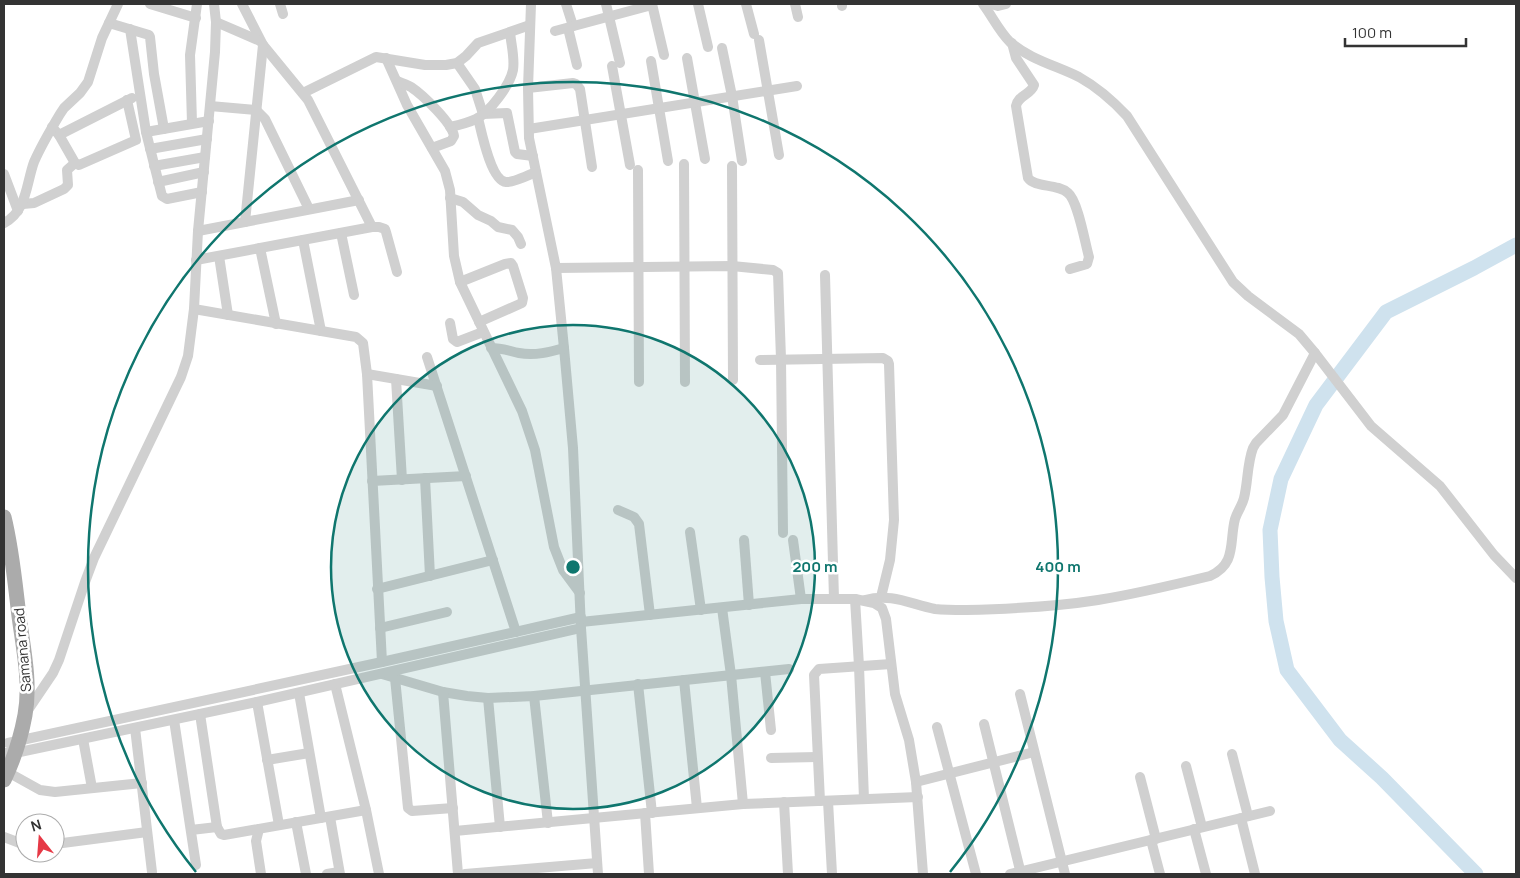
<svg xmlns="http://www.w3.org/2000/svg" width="1520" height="878" viewBox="0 0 1520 878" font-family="Manrope,sans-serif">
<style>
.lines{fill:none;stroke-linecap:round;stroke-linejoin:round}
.river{stroke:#cfe2ee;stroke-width:15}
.street{stroke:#d0d0d0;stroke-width:10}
.primary{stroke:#ababab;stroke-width:15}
.ring{fill:none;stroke:#0f766e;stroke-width:2.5}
.labels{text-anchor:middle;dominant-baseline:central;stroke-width:5;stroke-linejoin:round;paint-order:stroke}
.street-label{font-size:14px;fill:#333;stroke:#fff}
.centre{fill:#0f766e;stroke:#fff;stroke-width:2.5}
.ring-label{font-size:15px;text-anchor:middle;font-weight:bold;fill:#0f766e;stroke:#fff;stroke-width:5;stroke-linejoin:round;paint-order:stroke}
</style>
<rect width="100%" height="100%" fill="#fff"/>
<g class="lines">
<path class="river" d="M 1476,874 L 1382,778 L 1340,740 L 1287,670 L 1276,621 L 1272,577 L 1270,530 L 1281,479 L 1316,405 L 1386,312 L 1474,268 L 1516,245"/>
<g class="street">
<path d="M 150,4 L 196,18"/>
<path d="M 242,4 L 263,45 L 308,100 L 372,227"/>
<path d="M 280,4 L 283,14"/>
<path d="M 531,4 L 528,88 L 529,138 L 556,268 L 564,348 L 573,448 L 581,628 L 598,874"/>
<path d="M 566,4 L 573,26"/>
<path d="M 606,4 L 620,63"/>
<path d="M 652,4 L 664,55"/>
<path d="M 698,4 L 708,47"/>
<path d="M 746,4 L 754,34"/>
<path d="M 795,4 L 798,17"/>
<path d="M 842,4 L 842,6"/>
<path d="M 983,4 C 992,16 999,31 1010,42 C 1029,59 1057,66 1079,77 C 1097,87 1113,101 1127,116 L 1233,282 L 1248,296 L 1299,334 L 1315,353 L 1371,426 L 1440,486 L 1494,555 L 1516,578"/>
<path d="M 991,4 L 998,6 L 1006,4"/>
<path d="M 216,22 L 260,41"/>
<path d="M 109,23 L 149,35 L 150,37 L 154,74 L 164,129"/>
<path d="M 568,28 L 577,65"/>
<path d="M 130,29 L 146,132 L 162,196 L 167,199 L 202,192"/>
<path d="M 555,31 L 652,5"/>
<path d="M 759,40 L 779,155"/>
<path d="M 1012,43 L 1016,58 L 1034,85 C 1031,95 1018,95 1016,106 L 1028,178 C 1035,188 1057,183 1068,193 C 1078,201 1085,243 1089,257 L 1087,264 L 1070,269"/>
<path d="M 722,48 L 732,96 L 742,161"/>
<path d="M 386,58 L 407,105 L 445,171 L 450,190 L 454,256 L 460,282 L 522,411 L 535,450 L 554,547 L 563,570 L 580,593"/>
<path d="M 687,58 L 705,159"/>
<path d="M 651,61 L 668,161"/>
<path d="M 457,63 L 475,89 L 483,114 L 507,113 L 515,152 L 517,154 L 533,156"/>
<path d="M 612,66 L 630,165"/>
<path d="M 397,81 C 402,83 407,85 411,87 C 423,95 452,123 454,136 L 451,141 L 432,148"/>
<path d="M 528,88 L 573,83 L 576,84 L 580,89 L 592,167"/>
<path d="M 303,93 L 376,57 L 425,65 L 446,65 L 457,63 L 466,56 L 478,43 L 530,25"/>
<path d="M 210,106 L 256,110 L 265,119 L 309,209"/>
<path d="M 478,118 C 481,130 491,181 506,182 C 512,183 529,175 536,172"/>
<path d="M 192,123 L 190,55 L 197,4"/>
<path d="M 52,127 L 59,135 L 75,163 L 79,165 L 136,140 L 127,100"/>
<path d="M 450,127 C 459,125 468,123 476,119 C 490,112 510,85 513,70 C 515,58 511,44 510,32"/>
<path d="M 529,129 L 797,86"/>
<path d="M 146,132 L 209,121"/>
<path d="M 59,135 L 132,98"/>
<path d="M 150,149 L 207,139"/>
<path d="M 684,164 L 685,382"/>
<path d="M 154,166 L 205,157"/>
<path d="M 732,166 L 733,380"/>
<path d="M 638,170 L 639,382"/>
<path d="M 4,174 L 18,211"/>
<path d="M 158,182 L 204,172"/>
<path d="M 450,198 L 463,202 L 478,215 L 491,221 L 498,227 L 512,230 L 518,237 L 521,244"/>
<path d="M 23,204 L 34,203 L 64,189 L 68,185 L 67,170 L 75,163"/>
<path d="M 245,222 L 263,45"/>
<path d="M 4,223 C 27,211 26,184 34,162 C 41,146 51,129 60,114 L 64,108 L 80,93 L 88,82 L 102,38 L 118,4"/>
<path d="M 198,231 L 359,200"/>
<path d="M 341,233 L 354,295"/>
<path d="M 303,240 L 321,331"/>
<path d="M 260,248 L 276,324"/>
<path d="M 219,256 L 228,315"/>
<path d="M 196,260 L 372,227 L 379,227 L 385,229 L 386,232 L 397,272"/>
<path d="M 556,268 L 732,266 L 773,270 L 778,273 L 781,359 L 783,533"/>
<path d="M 825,275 L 834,599"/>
<path d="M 460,282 L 505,264 L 511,263 L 513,266 L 523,298 L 522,303 L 479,322"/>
<path d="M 194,309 L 356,337 L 363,343 L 367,374 L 382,662"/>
<path d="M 450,323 L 453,339 L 457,342 L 483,332"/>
<path d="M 491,348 C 503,348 509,351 519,353 C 535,356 550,352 564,348"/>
<path d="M 427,357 L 516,632"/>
<path d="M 760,360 L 883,358 L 888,361 L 889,364 L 894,520 L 890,560 L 881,597"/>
<path d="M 367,374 L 437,386"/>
<path d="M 396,379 L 402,480"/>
<path d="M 425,478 L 430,576"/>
<path d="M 372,481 L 466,476"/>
<path d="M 618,510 L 634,517 L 639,524 L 650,615"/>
<path d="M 690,532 L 701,610"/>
<path d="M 744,540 L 749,605"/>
<path d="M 793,540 L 801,599"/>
<path d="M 377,589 L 493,560"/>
<path d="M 855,599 L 859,666 L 864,799"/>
<path d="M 865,600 C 892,593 910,604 935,609 C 945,610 956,610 966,610 C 1010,609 1054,607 1098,600 C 1136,594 1173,585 1210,576 C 1237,564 1229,542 1235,519 C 1237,512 1242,506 1244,498 C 1248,482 1247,464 1253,448 L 1256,443 L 1283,415 L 1315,353"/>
<path d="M 722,608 L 731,675 L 743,804"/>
<path d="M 581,622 L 801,599 L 855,599 L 874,603 L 882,608 L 886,619 L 895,694 L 909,740 L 916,782 L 923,874"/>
<path d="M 380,628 L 447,612"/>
<path d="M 765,672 L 771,730"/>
<path d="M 382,674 L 443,692 L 467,696 L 488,698 L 534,696 L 789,669"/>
<path d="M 395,678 L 408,808 L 412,811 L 453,808"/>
<path d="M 684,680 L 697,808"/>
<path d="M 335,684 L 366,810 L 379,874"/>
<path d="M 638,684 L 652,813"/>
<path d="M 443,692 L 458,874"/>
<path d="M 299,693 L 321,818"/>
<path d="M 1020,694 L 1065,874"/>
<path d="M 534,696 L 548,823"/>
<path d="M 488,698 L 500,827"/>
<path d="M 257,702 L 279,825"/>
<path d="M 28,710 L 53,673 L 59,660 L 85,582 L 94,558 L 181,377 L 188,356 L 194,309 L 198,231 L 215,52 L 216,22 L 214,4"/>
<path d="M 200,714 L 217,827 L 221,834 L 224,835 L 366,810"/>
<path d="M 174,720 L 196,865"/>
<path d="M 984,724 L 1021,874"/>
<path d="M 937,727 L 976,874"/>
<path d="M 135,728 L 152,872"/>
<path d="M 83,739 L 92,788"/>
<path d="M 8,743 L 382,662 L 581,617"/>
<path d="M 5,753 L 15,753 L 257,702 L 581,628"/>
<path d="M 1232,754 L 1248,816"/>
<path d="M 771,758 L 817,757"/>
<path d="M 267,760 L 309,753"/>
<path d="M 1186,766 L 1202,827"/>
<path d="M 4,770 L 40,790 L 55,792 L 142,783"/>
<path d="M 1140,777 L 1156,839"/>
<path d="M 916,782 L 1034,752"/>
<path d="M 820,801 L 814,675 L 819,669 L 891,664"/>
<path d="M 828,801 L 832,874"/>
<path d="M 784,802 L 788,874"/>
<path d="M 645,813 L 649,874"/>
<path d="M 330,817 L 340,874"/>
<path d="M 1241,818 L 1255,874"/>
<path d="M 296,822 L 306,874"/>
<path d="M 259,829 L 256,841 L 261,874"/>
<path d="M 1194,829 L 1206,874"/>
<path d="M 191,830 L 217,827"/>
<path d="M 455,831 L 743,804 L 918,797"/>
<path d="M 4,837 L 25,845"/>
<path d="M 1151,840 L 1160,874"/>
<path d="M 55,844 L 147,832"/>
<path d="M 327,874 L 339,872"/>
<path d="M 465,874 L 597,863"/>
<path d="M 1010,874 L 1270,811"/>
</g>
<path class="primary" d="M 4,517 C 12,549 15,583 19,616 C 23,647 31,683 25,715 C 21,737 14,759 4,780"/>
</g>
<circle cx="573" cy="567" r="242" fill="#0f766e" fill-opacity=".12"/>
<g class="ring">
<circle cx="573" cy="567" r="242"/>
<path d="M196 872A485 485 0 1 1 950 872"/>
</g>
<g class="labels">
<g class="street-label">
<text transform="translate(22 650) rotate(-95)">Samana road</text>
</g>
</g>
<circle cx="573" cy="567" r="8" class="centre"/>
<g class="ring-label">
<text x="815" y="572">200 m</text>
<text x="1058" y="572">400 m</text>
</g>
<rect width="1520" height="878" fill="none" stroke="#333333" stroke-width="10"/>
<g transform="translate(40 838) rotate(343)"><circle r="24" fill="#ffffff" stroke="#adadad"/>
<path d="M0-4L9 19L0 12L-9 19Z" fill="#e63946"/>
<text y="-8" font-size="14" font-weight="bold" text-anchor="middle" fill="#333333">N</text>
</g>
<path d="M1345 38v8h121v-8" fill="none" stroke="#333333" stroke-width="2.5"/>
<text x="1352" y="38" font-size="15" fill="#333333" stroke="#ffffff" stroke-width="4" paint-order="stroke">100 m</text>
</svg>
